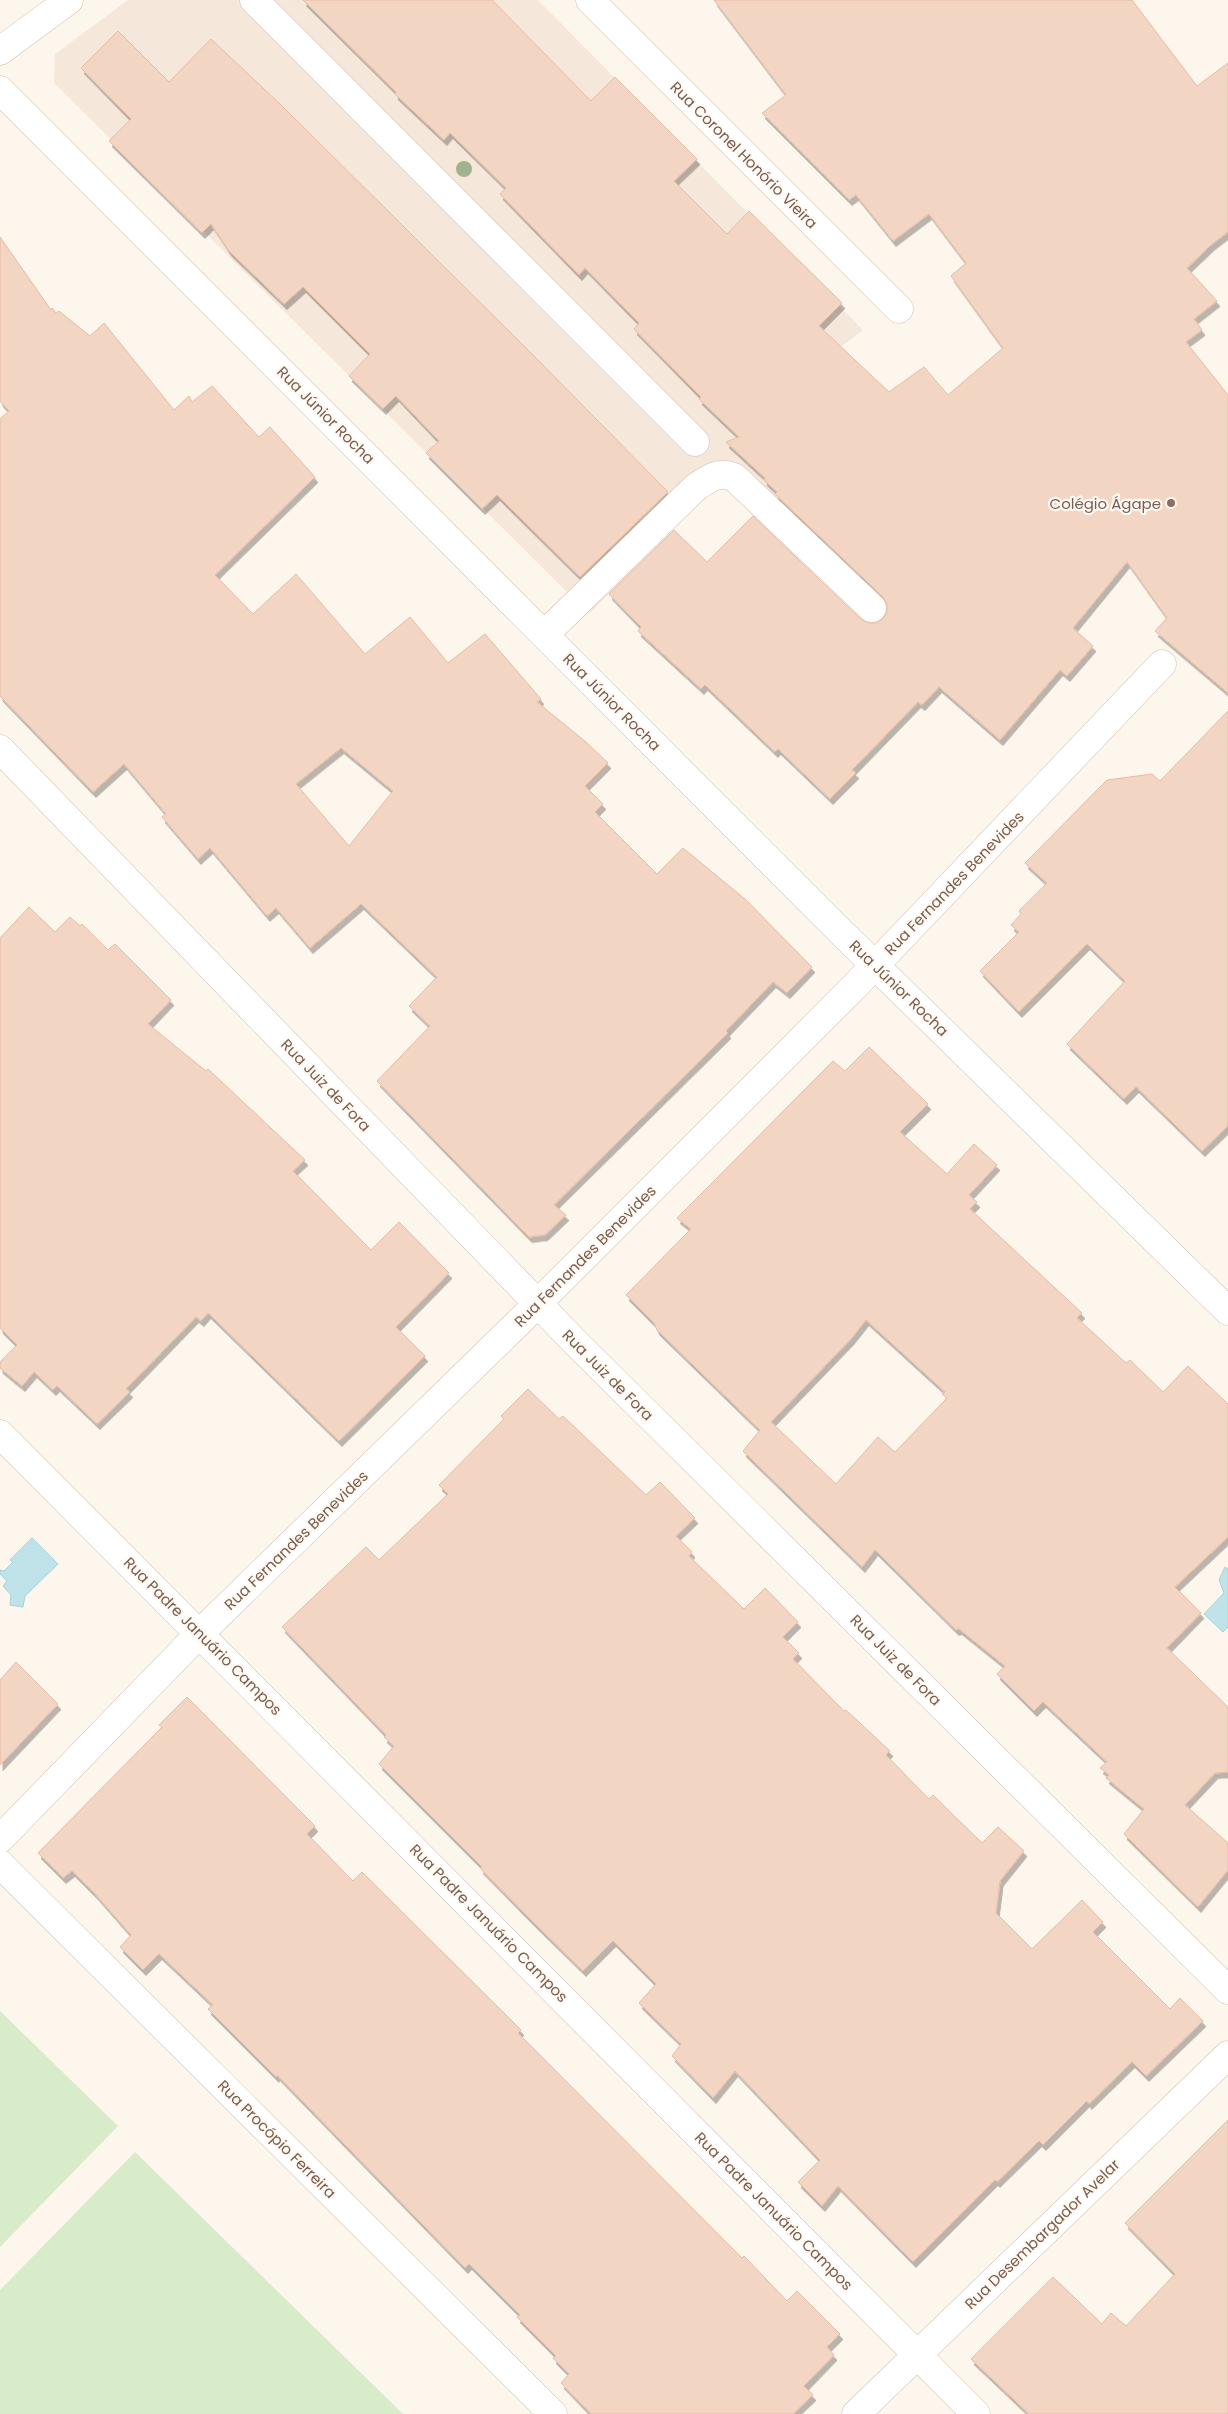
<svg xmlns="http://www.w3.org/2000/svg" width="1228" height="2414" viewBox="0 0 1228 2414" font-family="Poppins,sans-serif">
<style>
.residential{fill:#f5e8da}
.green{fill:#d8ecc9}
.water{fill:#bfe3e8;stroke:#a5d3da}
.building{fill:#f3d5c3;stroke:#e6bba3;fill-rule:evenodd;filter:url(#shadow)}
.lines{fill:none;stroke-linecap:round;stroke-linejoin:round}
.street-casing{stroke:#d1beb0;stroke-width:29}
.secondary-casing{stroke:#d6c0b0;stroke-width:29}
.street{stroke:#fff;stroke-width:28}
.secondary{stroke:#fff;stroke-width:28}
.tree{fill:#a0b28e}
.education-dot{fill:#8d6e63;stroke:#fffaf3;stroke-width:2}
.labels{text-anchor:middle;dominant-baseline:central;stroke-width:4.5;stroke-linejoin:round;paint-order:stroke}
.street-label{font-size:15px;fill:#7a5c4d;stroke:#fffaf3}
.education-label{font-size:15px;fill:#785e54;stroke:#fffaf3;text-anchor:end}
</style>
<defs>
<filter id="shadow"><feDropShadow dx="3" dy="5.5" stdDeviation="0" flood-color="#0004"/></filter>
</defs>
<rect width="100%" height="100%" fill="#fdf6ec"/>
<path class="residential" d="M 128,0 L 538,0 L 863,330 L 841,347 L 997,495 L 877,630 L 725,489 L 712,490 L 589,614 L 54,83 L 55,54 Z"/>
<g class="green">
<path d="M 0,2011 L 118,2126 L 0,2247 Z"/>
<path d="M 135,2152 L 403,2414 L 0,2414 L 0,2290 Z"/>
</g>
<g class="water">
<path d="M 32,1538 L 58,1564 L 25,1596 L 23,1607 L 10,1605 L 11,1595 L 3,1586 L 7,1581 L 0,1574 L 0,1570 L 4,1571 L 13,1562 L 10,1560 Z"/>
<path d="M 1225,1567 L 1228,1569 L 1228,1627 L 1223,1632 L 1204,1614 L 1224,1593 L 1219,1580 Z"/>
</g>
<g class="building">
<path d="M 303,0 L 492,0 L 591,101 L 615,77 L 697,159 L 674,181 L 727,234 L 749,211 L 842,303 L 819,326 L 889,392 L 924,367 L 948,395 L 1003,348 L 951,276 L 966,263 L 929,214 L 893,241 L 856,195 L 849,200 L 762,113 L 786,95 L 714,0 L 1132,0 L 1197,86 L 1228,63 L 1228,232 L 1211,245 L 1187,268 L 1217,301 L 1194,319 L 1202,330 L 1186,342 L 1228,395 L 1228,693 L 1155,631 L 1167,618 L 1127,562 L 1073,628 L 1093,646 L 1067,676 L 1060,670 L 1000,740 L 939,687 L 922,705 L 918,702 L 852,770 L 856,773 L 830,799 L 778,749 L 775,752 L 705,685 L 701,689 L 638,631 L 641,627 L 609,594 L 674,530 L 707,562 L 753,516 L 862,620 L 869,623 L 876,623 L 884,618 L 887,611 L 887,604 L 883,597 L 775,494 L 777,492 L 764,480 L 765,478 L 726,442 L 739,437 L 699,399 L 701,397 L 634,329 L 639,323 L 585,268 L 579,275 L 500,194 L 506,188 L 450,133 L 444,140 L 395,94 L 396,92 Z"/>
<path d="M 118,31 L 169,82 L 211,39 L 281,105 L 532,354 L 668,492 L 580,577 L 497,495 L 482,509 L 426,453 L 439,441 L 396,396 L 383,409 L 349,376 L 370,354 L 303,287 L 284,304 L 229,251 L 211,224 L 202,233 L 109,141 L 131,119 L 81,68 Z"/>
<path d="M 0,237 L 51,310 L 52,308 L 56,313 L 59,311 L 90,336 L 104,323 L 174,410 L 189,396 L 192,402 L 212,386 L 259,437 L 270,427 L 315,477 L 215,575 L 253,614 L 296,574 L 365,654 L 410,617 L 448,663 L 485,634 L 541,699 L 537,702 L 586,742 L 608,763 L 585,786 L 603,804 L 595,812 L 657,874 L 683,848 L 745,899 L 812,967 L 787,993 L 773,982 L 726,1031 L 728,1033 L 554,1205 L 566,1215 L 545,1235 L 529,1237 L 377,1081 L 430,1026 L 409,1006 L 437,977 L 361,904 L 310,948 L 276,908 L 267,916 L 210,848 L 198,859 L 162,817 L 166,814 L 124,764 L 93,792 L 0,696 L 0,419 L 9,411 L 0,401 ZM 341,748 L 393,791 L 349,846 L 296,784 Z"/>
<path d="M 1228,711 L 1228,1126 L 1202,1151 L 1136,1087 L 1124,1099 L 1067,1044 L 1125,981 L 1087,944 L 1019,1012 L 980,971 L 1019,932 L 1011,925 L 1021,914 L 1019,911 L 1047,883 L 1025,863 L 1107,780 L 1152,774 L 1160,781 Z"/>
<path d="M 29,907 L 55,932 L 70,917 L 80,926 L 82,924 L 108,950 L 115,944 L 171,1000 L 148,1024 L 206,1071 L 208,1069 L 305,1160 L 293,1171 L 371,1250 L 399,1222 L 449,1273 L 396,1327 L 425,1356 L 339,1441 L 208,1313 L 201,1321 L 196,1317 L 126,1389 L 130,1392 L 97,1424 L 57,1386 L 53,1390 L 34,1372 L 22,1386 L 0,1368 L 0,1362 L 17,1345 L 0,1328 L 0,938 Z"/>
<path d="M 869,1047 L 928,1104 L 900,1132 L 947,1174 L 974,1144 L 997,1165 L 969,1195 L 977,1202 L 970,1209 L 1082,1313 L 1077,1318 L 1126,1363 L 1130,1360 L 1163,1392 L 1188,1366 L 1228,1404 L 1228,1537 L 1175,1587 L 1201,1613 L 1167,1648 L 1228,1707 L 1228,1772 L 1215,1773 L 1185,1805 L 1228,1843 L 1228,1870 L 1198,1907 L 1124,1834 L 1144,1809 L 1106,1778 L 1109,1775 L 1100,1768 L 1107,1762 L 1043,1702 L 1034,1711 L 997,1674 L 1005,1666 L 959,1629 L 956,1630 L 875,1550 L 862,1567 L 743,1451 L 760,1430 L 657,1330 L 654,1323 L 626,1295 L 691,1229 L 677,1218 L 699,1196 L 833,1061 L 845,1071 ZM 866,1320 L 945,1392 L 942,1394 L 947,1398 L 895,1452 L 878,1437 L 836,1484 L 771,1422 L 851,1339 Z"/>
<path d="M 528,1389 L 559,1419 L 563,1416 L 646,1495 L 660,1482 L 695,1518 L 676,1536 L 692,1552 L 689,1556 L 744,1609 L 765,1588 L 798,1622 L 783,1637 L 799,1653 L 793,1659 L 844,1711 L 846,1710 L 890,1751 L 886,1755 L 929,1799 L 933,1795 L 982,1843 L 998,1827 L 1024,1851 L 1000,1881 L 996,1913 L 1032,1949 L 1082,1900 L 1103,1922 L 1093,1932 L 1170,2009 L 1180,1998 L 1203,2021 L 1146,2076 L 1132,2062 L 1089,2104 L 1087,2101 L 1043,2145 L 1039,2141 L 997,2182 L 995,2180 L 913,2262 L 838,2186 L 822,2206 L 798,2182 L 820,2160 L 735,2071 L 713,2098 L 672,2056 L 681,2044 L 639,2003 L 656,1984 L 613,1941 L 583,1971 L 531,1920 L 480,1868 L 482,1867 L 379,1764 L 394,1746 L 384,1737 L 386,1735 L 282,1627 L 366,1547 L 379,1560 L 448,1494 L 439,1485 L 504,1419 L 501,1416 Z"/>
<path d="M 16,1662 L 58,1704 L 0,1765 L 0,1680 Z"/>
<path d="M 187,1697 L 315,1826 L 307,1834 L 353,1881 L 362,1872 L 521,2030 L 518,2033 L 742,2258 L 744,2256 L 787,2301 L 797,2291 L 840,2334 L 827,2347 L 834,2355 L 804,2386 L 813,2395 L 793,2414 L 591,2414 L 561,2383 L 569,2374 L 553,2358 L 556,2356 L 517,2317 L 520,2315 L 469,2264 L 465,2268 L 277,2075 L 276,2077 L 208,2009 L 213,2005 L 159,1954 L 143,1970 L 120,1947 L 131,1935 L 96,1895 L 72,1871 L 63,1878 L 38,1853 L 162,1727 L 159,1725 Z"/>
<path d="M 1228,2120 L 1228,2414 L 1029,2414 L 971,2359 L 1053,2277 L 1102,2324 L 1111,2313 L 1126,2326 L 1175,2274 L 1125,2223 Z"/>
</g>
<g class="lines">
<defs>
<g id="street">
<path d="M 254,0 L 695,442"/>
<path d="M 590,0 L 899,309"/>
<path d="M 0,90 L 840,931 L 1228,1311"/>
<path d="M 545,634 L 696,487 C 710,478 718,471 734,477 L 872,608"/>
<path d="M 0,749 L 575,1342 L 1228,1990"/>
<path d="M 0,1434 L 976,2414"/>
<path d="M 0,1839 L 200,1633 L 518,1323 L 856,985 L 1162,664"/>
<path d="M 0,1864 L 553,2414"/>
<path d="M 856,2414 L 1228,2055"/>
</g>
<path id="secondary" d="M 0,51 L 69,0"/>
</defs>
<use href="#street" class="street-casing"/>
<use href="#secondary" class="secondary-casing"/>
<use href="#street" class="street"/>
<use href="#secondary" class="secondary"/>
</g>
<circle class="tree" cx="464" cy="169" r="8"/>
<circle class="education-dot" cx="1171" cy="503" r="5"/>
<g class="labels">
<g class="street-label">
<text transform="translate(744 155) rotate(45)">Rua Coronel Honório Vieira</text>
<text transform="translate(326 415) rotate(45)">Rua Júnior Rocha</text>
<text transform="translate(612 702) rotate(45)">Rua Júnior Rocha</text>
<text transform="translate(954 883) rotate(-46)">Rua Fernandes Benevides</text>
<text transform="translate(899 988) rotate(44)">Rua Júnior Rocha</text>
<text transform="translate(326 1085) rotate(46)">Rua Juiz de Fora</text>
<text transform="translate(585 1256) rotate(-45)">Rua Fernandes Benevides</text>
<text transform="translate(608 1375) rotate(45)">Rua Juiz de Fora</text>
<text transform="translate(296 1540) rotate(-44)">Rua Fernandes Benevides</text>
<text transform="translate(203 1636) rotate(45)">Rua Padre Januário Campos</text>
<text transform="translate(896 1660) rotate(45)">Rua Juiz de Fora</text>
<text transform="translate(489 1923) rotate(45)">Rua Padre Januário Campos</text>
<text transform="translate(277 2139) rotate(45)">Rua Procópio Ferreira</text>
<text transform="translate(774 2211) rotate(45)">Rua Padre Januário Campos</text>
<text transform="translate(1042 2234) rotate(-44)">Rua Desembargador Avelar</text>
</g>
<g class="education-label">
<text x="1161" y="503">Colégio Ágape</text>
</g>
</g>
</svg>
